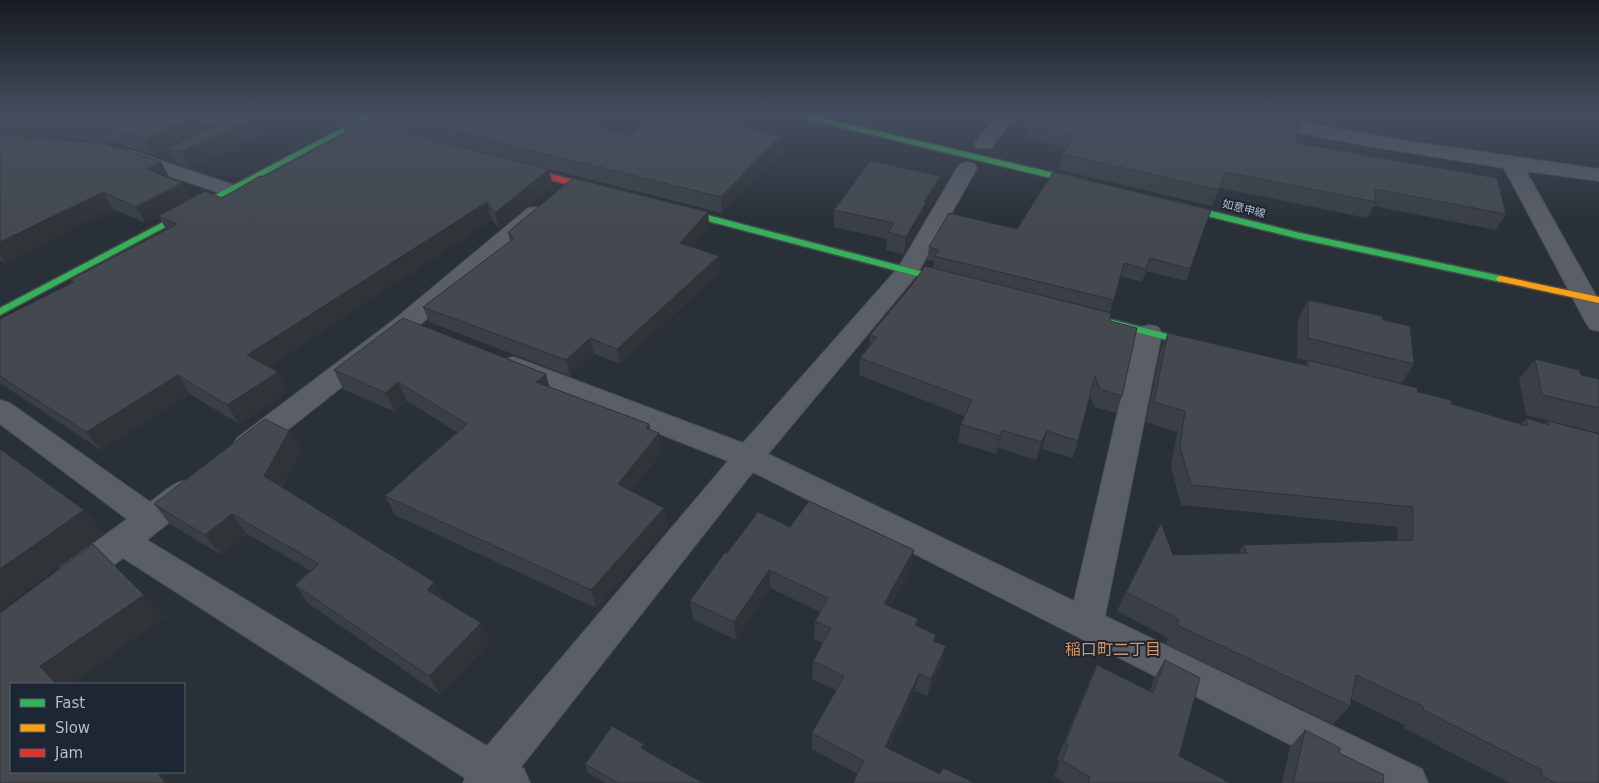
<svg xmlns="http://www.w3.org/2000/svg" width="1599" height="783" viewBox="0 0 1599 783" font-family="'DejaVu Sans','Noto Sans JP',sans-serif">
<style>
.lines{fill:none;stroke-linecap:round;stroke-linejoin:round}
.street-casing{stroke:#484c53;stroke-width:2}
.fast-casing{stroke:#484c53;stroke-width:3}
.slow-casing{stroke:#484c53;stroke-width:3}
.jam-casing{stroke:#484c53;stroke-width:3}
.street{fill:#5a5e66;fill-rule:evenodd}
.fast{fill:#30b455;fill-rule:evenodd}
.slow{fill:#ff9f0a;fill-rule:evenodd}
.jam{fill:#e5322d;fill-rule:evenodd}
.wall{fill:#3a3f45}
.shaded-wall{fill:#303338}
.building{fill:#444950;stroke:#303338}
.labels{text-anchor:middle;dominant-baseline:central;stroke-width:4;stroke-linejoin:round;paint-order:stroke}
.far-street-label{font-size:11px;fill:#b4bcc9;stroke:#1d2633}
.near-neighbourhood-label{font-size:16px;fill:#d59563;stroke:#1d2633}
</style>
<rect width="100%" height="100%" fill="#2a3038"/>
<g class="lines">
<defs>
<g id="street">
<path d="M 181,114 L 208,114 L 239,123 L 241,127 L 239,131 L 232,133 L 183,118 Z"/>
<path d="M 998,114 L 1016,114 L 991,148 L 977,148 L 974,144 Z"/>
<path d="M 1221,114 L 1256,114 L 1414,142 L 1599,169 L 1599,181 L 1526,171 L 1599,301 L 1599,331 L 1590,329 L 1586,323 L 1504,168 L 1368,146 L 1230,120 L 1223,118 Z"/>
<path d="M 129,150 L 237,186 L 240,190 L 237,194 L 230,196 L 223,194 L 122,160 L 119,156 L 122,152 Z"/>
<path d="M 967,162 L 974,164 L 977,168 L 916,276 L 768,454 L 1074,601 L 1136,333 L 1140,327 L 1149,325 L 1158,327 L 1162,333 L 1105,616 L 1422,769 L 1428,783 L 1366,783 L 753,472 L 521,767 L 524,769 L 530,783 L 463,783 L 465,778 L 123,558 L 85,587 L 73,591 L 61,587 L 56,577 L 61,567 L 127,519 L 0,424 L 0,400 L 10,403 L 150,502 C 167,490 179,475 200,482 L 204,490 L 200,498 L 147,540 L 487,746 L 728,461 L 504,372 L 500,366 L 504,360 L 513,357 L 522,360 L 743,443 L 898,268 L 957,168 L 960,164 Z"/>
<path d="M 536,207 L 544,208 L 547,213 L 544,218 L 414,330 L 257,454 L 247,457 L 237,454 L 232,446 L 237,438 L 396,318 L 528,208 Z"/>
</g>
<g id="fast">
<path d="M 369,114 L 378,114 L 0,315 L 0,308 Z"/>
<path d="M 795,114 L 805,114 L 1088,181 L 1092,184 L 1088,187 L 795,116 Z"/>
<path d="M 1174,202 L 1300,233 L 1501,276 L 1506,279 L 1501,282 L 1300,239 L 1171,207 L 1170,205 Z"/>
<path d="M 673,206 L 958,281 L 960,283 L 955,286 L 670,211 L 669,209 Z"/>
<path d="M 1101,317 L 1206,344 L 1207,346 L 1202,349 L 1097,322 L 1096,320 Z"/>
</g>
<path id="slow" d="M 1501,276 L 1599,297 L 1599,303 L 1498,281 L 1496,279 L 1498,277 Z"/>
<path id="jam" d="M 513,166 L 519,166 L 608,189 L 609,191 L 605,194 L 602,193 L 513,170 Z"/>
</defs>
<use href="#street" class="street-casing"/>
<use href="#fast" class="fast-casing"/>
<use href="#slow" class="slow-casing"/>
<use href="#jam" class="jam-casing"/>
<use href="#street" class="street"/>
<use href="#fast" class="fast"/>
<use href="#slow" class="slow"/>
<use href="#jam" class="jam"/>
</g>
<g class="wall">
<path d="M 0,114 L 202,114 L 210,128 L 230,118 L 213,114 L 298,114 L 190,168 L 177,164 L 168,148 L 154,155 L 115,143 L 0,135 Z"/>
<path d="M 374,114 L 580,114 L 570,121 L 630,135 L 780,136 L 780,152 L 722,213 L 501,157 L 553,186 L 500,230 L 492,220 L 268,367 L 288,391 L 239,424 L 190,394 L 101,450 L 0,383 L 0,319 L 72,283 L 70,280 L 166,229 L 159,217 L 146,223 L 113,209 L 6,263 L 0,260 L 0,135 L 170,178 L 182,183 L 191,199 L 222,198 L 264,177 L 345,133 L 343,127 L 378,126 Z"/>
<path d="M 1227,114 L 1296,143 L 1506,214 L 1496,230 L 1374,206 L 1367,218 L 1220,188 L 1212,206 L 1059,170 L 1063,154 L 1067,148 L 1028,137 L 1031,122 L 1223,122 Z"/>
<path d="M 938,193 L 925,215 L 924,220 L 904,254 L 886,250 L 887,239 L 834,227 L 834,210 Z"/>
<path d="M 1211,210 L 1186,281 L 1146,271 L 1142,282 L 1120,276 L 1110,312 L 1038,294 L 1110,321 L 1122,396 L 1116,413 L 1094,407 L 1090,395 L 1078,441 L 1073,458 L 1042,449 L 1036,460 L 998,448 L 996,454 L 958,442 L 961,424 L 964,416 L 859,375 L 860,358 L 869,347 L 870,335 L 933,268 L 934,261 L 927,260 L 929,247 L 1017,229 Z"/>
<path d="M 708,212 L 709,227 L 692,247 L 720,272 L 620,364 L 594,354 L 570,376 L 429,322 L 423,307 L 510,241 L 508,232 Z"/>
<path d="M 1308,300 L 1383,320 L 1414,364 L 1401,384 L 1418,392 L 1452,404 L 1521,424 L 1526,418 L 1545,424 L 1548,421 L 1599,783 L 1510,783 L 1404,728 L 1405,725 L 1351,699 L 1350,706 L 1333,724 L 1166,644 L 1168,638 L 1117,611 L 1126,592 L 1173,555 L 1238,553 L 1243,545 L 1397,540 L 1398,527 L 1181,505 L 1171,467 L 1177,432 L 1146,422 L 1160,353 L 1168,333 L 1305,365 L 1307,361 L 1297,358 L 1298,319 Z"/>
<path d="M 1535,359 L 1581,375 L 1599,379 L 1599,433 L 1526,415 L 1519,379 Z"/>
<path d="M 334,370 L 549,387 L 649,424 L 650,429 L 662,452 L 631,491 L 668,526 L 596,608 L 395,515 L 385,496 L 457,432 L 407,401 L 395,412 L 343,389 Z"/>
<path d="M 289,431 L 301,451 L 282,487 L 434,582 L 444,600 L 481,623 L 490,642 L 440,695 L 309,604 L 295,585 L 311,571 L 247,534 L 221,555 L 170,524 L 154,504 Z"/>
<path d="M 790,527 L 911,569 L 890,606 L 918,619 L 916,626 L 935,641 L 946,646 L 942,664 L 927,696 L 915,691 L 889,749 L 940,774 L 975,783 L 857,774 L 812,749 L 812,733 L 836,690 L 812,679 L 813,661 L 823,643 L 814,639 L 815,621 L 820,612 L 770,588 L 736,640 L 693,619 L 690,601 L 727,553 Z"/>
<path d="M 1165,660 L 1179,756 L 1230,783 L 1065,783 L 1054,777 L 1060,761 L 1057,759 L 1089,682 L 1097,665 L 1150,691 L 1154,678 Z"/>
<path d="M 1305,730 L 1339,753 L 1383,783 L 1282,783 L 1290,747 Z"/>
<path d="M 643,744 L 645,751 L 704,783 L 606,783 L 588,773 L 585,764 Z"/>
</g>
<g class="shaded-wall">
<path d="M 200,114 L 202,114 L 210,128 L 154,155 L 145,139 Z"/>
<path d="M 228,114 L 241,114 L 230,118 Z"/>
<path d="M 260,114 L 298,114 L 190,168 L 181,152 Z"/>
<path d="M 557,114 L 580,114 L 555,132 L 552,117 Z"/>
<path d="M 780,136 L 780,152 L 722,213 L 721,197 Z"/>
<path d="M 161,162 L 170,178 L 147,169 Z"/>
<path d="M 549,169 L 553,186 L 500,230 L 495,213 Z"/>
<path d="M 941,176 L 938,193 L 925,215 L 924,220 L 904,254 L 906,237 L 924,202 Z"/>
<path d="M 182,183 L 191,199 L 146,223 L 136,207 Z"/>
<path d="M 103,192 L 113,209 L 6,263 L 0,255 L 0,242 Z"/>
<path d="M 487,202 L 492,220 L 258,373 L 247,355 Z"/>
<path d="M 708,212 L 709,227 L 682,258 L 680,243 Z"/>
<path d="M 719,256 L 720,272 L 620,364 L 617,349 Z"/>
<path d="M 590,338 L 594,354 L 570,376 L 566,360 Z"/>
<path d="M 278,372 L 288,391 L 239,424 L 227,405 Z"/>
<path d="M 546,374 L 551,393 L 536,382 Z"/>
<path d="M 178,375 L 190,394 L 101,450 L 86,432 Z"/>
<path d="M 398,382 L 407,401 L 395,412 L 386,393 Z"/>
<path d="M 649,424 L 652,441 L 659,433 L 662,452 L 622,502 L 618,484 L 646,428 Z"/>
<path d="M 1002,430 L 998,448 L 996,454 L 1000,436 Z"/>
<path d="M 289,431 L 301,451 L 277,496 L 264,476 Z"/>
<path d="M 1047,431 L 1042,449 L 1036,460 L 1041,442 Z"/>
<path d="M 664,508 L 668,526 L 596,608 L 591,590 Z"/>
<path d="M 84,510 L 105,533 L 0,610 L 0,569 Z"/>
<path d="M 232,514 L 247,534 L 221,555 L 205,535 Z"/>
<path d="M 914,550 L 911,569 L 881,622 L 884,604 Z"/>
<path d="M 769,570 L 770,588 L 736,640 L 734,622 Z"/>
<path d="M 434,582 L 445,602 L 427,590 Z"/>
<path d="M 144,595 L 165,617 L 71,684 L 56,684 L 40,666 Z"/>
<path d="M 481,623 L 490,642 L 440,695 L 429,676 Z"/>
<path d="M 946,646 L 942,664 L 927,696 L 931,679 Z"/>
<path d="M 919,674 L 915,691 L 882,764 L 885,747 Z"/>
<path d="M 643,744 L 646,753 L 641,748 Z"/>
<path d="M 156,772 L 160,772 L 172,783 L 166,783 Z"/>
</g>
<g class="building">
<path d="M 0,114 L 200,114 L 145,139 L 106,127 L 0,120 Z"/>
<path d="M 239,114 L 260,114 L 181,152 L 168,148 Z"/>
<path d="M 384,114 L 557,114 L 552,117 L 630,135 L 658,114 L 685,114 L 780,136 L 721,197 Z"/>
<path d="M 1036,114 L 1180,114 L 1224,122 L 1227,114 L 1273,114 L 1299,118 L 1296,143 L 1497,178 L 1506,214 L 1374,189 L 1376,202 L 1225,172 L 1219,190 L 1063,154 L 1076,134 L 1031,122 Z"/>
<path d="M 355,120 L 549,169 L 495,213 L 487,202 L 247,355 L 278,372 L 227,405 L 178,375 L 86,432 L 0,376 L 0,319 L 74,282 L 70,280 L 177,224 L 158,216 L 205,191 L 222,198 L 260,176 L 264,177 L 351,130 L 343,127 Z"/>
<path d="M 0,135 L 103,143 L 161,162 L 147,169 L 182,183 L 136,207 L 103,192 L 0,242 Z"/>
<path d="M 870,161 L 941,176 L 924,202 L 926,203 L 906,237 L 888,232 L 894,223 L 834,210 Z"/>
<path d="M 1053,172 L 1211,210 L 1190,269 L 1150,258 L 1146,269 L 1124,263 L 1114,300 L 934,256 L 939,250 L 929,247 L 949,213 L 1017,229 Z"/>
<path d="M 573,178 L 708,212 L 680,243 L 719,256 L 617,349 L 590,338 L 566,360 L 423,307 L 513,239 L 508,232 Z"/>
<path d="M 925,266 L 1111,313 L 1110,321 L 1137,328 L 1122,396 L 1100,389 L 1095,376 L 1078,441 L 1047,431 L 1041,442 L 1002,430 L 1000,436 L 961,424 L 972,400 L 860,358 L 877,337 L 870,335 L 911,286 Z"/>
<path d="M 1308,300 L 1382,316 L 1383,320 L 1410,326 L 1414,364 L 1308,338 Z"/>
<path d="M 403,318 L 546,374 L 536,382 L 649,424 L 646,428 L 659,433 L 618,484 L 664,508 L 591,590 L 385,496 L 467,424 L 398,382 L 386,393 L 334,370 Z"/>
<path d="M 1168,333 L 1308,366 L 1308,360 L 1417,388 L 1418,392 L 1451,400 L 1452,404 L 1527,426 L 1526,418 L 1549,425 L 1548,421 L 1599,434 L 1599,783 L 1556,783 L 1542,776 L 1542,770 L 1423,710 L 1424,707 L 1356,675 L 1350,706 L 1177,625 L 1179,619 L 1126,592 L 1161,523 L 1173,555 L 1247,553 L 1243,545 L 1413,540 L 1413,507 L 1191,485 L 1180,447 L 1185,411 L 1154,402 Z"/>
<path d="M 1535,359 L 1579,370 L 1581,375 L 1599,379 L 1599,408 L 1542,395 Z"/>
<path d="M 265,419 L 289,431 L 264,476 L 434,582 L 427,590 L 481,623 L 429,676 L 295,585 L 319,564 L 232,514 L 205,535 L 154,504 Z"/>
<path d="M 0,449 L 84,510 L 0,569 Z"/>
<path d="M 809,501 L 914,550 L 884,604 L 918,619 L 915,625 L 936,635 L 933,641 L 946,646 L 931,679 L 919,674 L 885,747 L 940,774 L 943,768 L 975,783 L 853,783 L 864,761 L 812,733 L 844,676 L 813,661 L 831,628 L 815,621 L 828,598 L 769,570 L 734,622 L 690,601 L 725,552 L 727,553 L 758,512 L 790,527 Z"/>
<path d="M 93,544 L 144,595 L 40,666 L 56,684 L 11,684 L 11,772 L 156,772 L 166,783 L 0,783 L 0,613 Z"/>
<path d="M 1165,660 L 1200,678 L 1179,756 L 1230,783 L 1088,783 L 1090,777 L 1062,761 L 1068,745 L 1065,743 L 1097,665 L 1153,693 Z"/>
<path d="M 612,726 L 643,744 L 641,748 L 703,783 L 618,783 L 585,764 Z"/>
<path d="M 1305,730 L 1340,748 L 1339,753 L 1384,775 L 1383,783 L 1293,783 Z"/>
</g>
<linearGradient id="sky" x2="0" y2="1"><stop stop-color="#171a1f"/><stop offset="0.51" stop-color="#444e5e"/><stop offset="1" stop-color="#444e5e" stop-opacity="0"/></linearGradient>
<rect width="1599" height="223" fill="url(#sky)"/>
<g class="labels">
<g class="far-street-label">
<text transform="translate(1244 209) rotate(14)">如意申線</text>
</g>
<g class="near-neighbourhood-label">
<text x="1113" y="649">稲口町二丁目</text>
</g>
</g>
<rect x="10" y="683" width="175" height="90" fill="#1d2633" stroke="#59626f"/>
<rect x="20" y="699" width="25" height="8" fill="#30b455" stroke="#59626f"/>
<text x="55" y="708" font-size="15" fill="#b4bcc9">Fast</text>
<rect x="20" y="724" width="25" height="8" fill="#ff9f0a" stroke="#59626f"/>
<text x="55" y="733" font-size="15" fill="#b4bcc9">Slow</text>
<rect x="20" y="749" width="25" height="8" fill="#e5322d" stroke="#59626f"/>
<text x="55" y="758" font-size="15" fill="#b4bcc9">Jam</text>
</svg>
